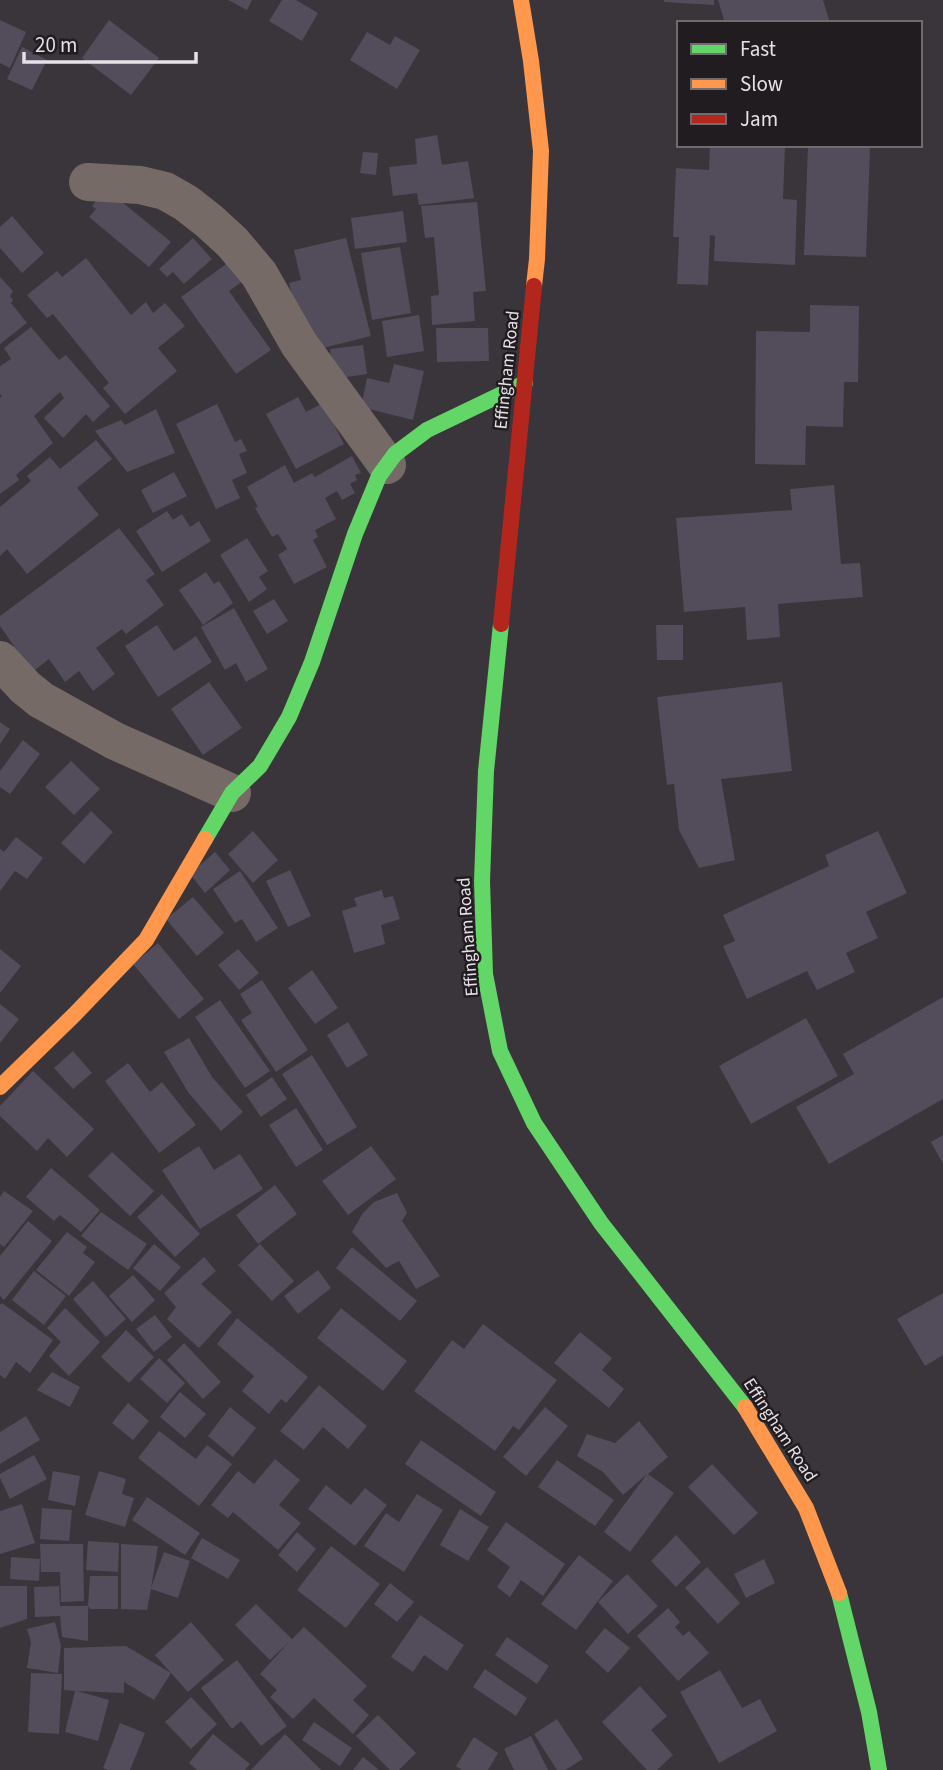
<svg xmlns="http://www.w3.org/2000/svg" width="943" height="1770" viewBox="0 0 943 1770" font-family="'Source Sans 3',sans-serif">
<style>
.building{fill:#524c5b}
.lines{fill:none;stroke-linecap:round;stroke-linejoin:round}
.street{stroke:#766a67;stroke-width:38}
.fast{stroke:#63d668;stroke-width:16}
.slow{stroke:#ff974d;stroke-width:16}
.jam{stroke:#b3261e;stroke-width:16}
.labels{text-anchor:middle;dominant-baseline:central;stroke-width:5;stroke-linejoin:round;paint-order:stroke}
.street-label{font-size:18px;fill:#e6e1e6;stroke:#201c20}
</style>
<rect width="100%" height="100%" fill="#3a353a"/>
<g class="building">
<path d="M 228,0 L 252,0 L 247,10 Z"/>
<path d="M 282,0 L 296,0 L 318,13 L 302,41 L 269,21 Z"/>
<path d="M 664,0 L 714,0 L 714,5 L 664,2 Z"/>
<path d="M 718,0 L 823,0 L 830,23 L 725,23 Z"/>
<path d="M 0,20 L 26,32 L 10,68 L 0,63 Z"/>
<path d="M 109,20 L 159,58 L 131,95 L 82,58 Z"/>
<path d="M 367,32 L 390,45 L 395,36 L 420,50 L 397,89 L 350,60 Z"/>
<path d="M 22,47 L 47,60 L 32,90 L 7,79 Z"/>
<path d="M 437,135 L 442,165 L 468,161 L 474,198 L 419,205 L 417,193 L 393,196 L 389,167 L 417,164 L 415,139 Z"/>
<path d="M 710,145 L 785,145 L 783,199 L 797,200 L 795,265 L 714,261 L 715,236 L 710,235 L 708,285 L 677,284 L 679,237 L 673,237 L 676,168 L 709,170 Z"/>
<path d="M 808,145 L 870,147 L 866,257 L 804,255 Z"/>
<path d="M 363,152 L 378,153 L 376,175 L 360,173 Z"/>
<path d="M 106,189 L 171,242 L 149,267 L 89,217 L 96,209 L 92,206 Z"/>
<path d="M 477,202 L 486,291 L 473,292 L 475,321 L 432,325 L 431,296 L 439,295 L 434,237 L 425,238 L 421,206 Z"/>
<path d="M 403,211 L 407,242 L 355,249 L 351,218 Z"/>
<path d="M 12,216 L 44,253 L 22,273 L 0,248 L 0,227 Z"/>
<path d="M 193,238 L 212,259 L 184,284 L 173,272 L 167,277 L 159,269 Z"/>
<path d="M 346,238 L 371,336 L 307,352 L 289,283 L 301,280 L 294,250 Z"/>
<path d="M 400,247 L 411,313 L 372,320 L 361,253 Z"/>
<path d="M 86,258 L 131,315 L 146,302 L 153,313 L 165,303 L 185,326 L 158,348 L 177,371 L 125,414 L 103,388 L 109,383 L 53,314 L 47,318 L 27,295 L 57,271 L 62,277 Z"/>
<path d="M 233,259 L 247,278 L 229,291 L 271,350 L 236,374 L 181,297 Z"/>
<path d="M 0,277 L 13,291 L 10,296 L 13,300 L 11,303 L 27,323 L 0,344 Z"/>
<path d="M 810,305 L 859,306 L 858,382 L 844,382 L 843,427 L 806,426 L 805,465 L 755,464 L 756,331 L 810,332 Z"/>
<path d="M 419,315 L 424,351 L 387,357 L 382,321 Z"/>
<path d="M 31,327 L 59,360 L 66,355 L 110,406 L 93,422 L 86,414 L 63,438 L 44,418 L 64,398 L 60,392 L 34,416 L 53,443 L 16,475 L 19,480 L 0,494 L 0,398 L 2,396 L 0,394 L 0,366 L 11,359 L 4,348 Z"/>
<path d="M 436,328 L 488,328 L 489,361 L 437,362 Z"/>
<path d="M 363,345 L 367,374 L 333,379 L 330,349 Z"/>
<path d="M 394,364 L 424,371 L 413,420 L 361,407 L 367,378 L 389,383 Z"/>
<path d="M 298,397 L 306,412 L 323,403 L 344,444 L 296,469 L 266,414 Z"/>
<path d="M 217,404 L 235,442 L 241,439 L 247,451 L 239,454 L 247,473 L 232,480 L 240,498 L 216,509 L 176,424 Z"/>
<path d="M 156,409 L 175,453 L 127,472 L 95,431 L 121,420 L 125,425 Z"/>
<path d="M 96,440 L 112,459 L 77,488 L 99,515 L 27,574 L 7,549 L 0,556 L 0,507 L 31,481 L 27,476 L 50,457 L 60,469 Z"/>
<path d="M 352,456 L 361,473 L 355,475 L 357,480 L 350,484 L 355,493 L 342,500 L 337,491 L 325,498 L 336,519 L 315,530 L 318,537 L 313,540 L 327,567 L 294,584 L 278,555 L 287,549 L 278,534 L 272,537 L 255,508 L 258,507 L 247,487 L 285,465 L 294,483 L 312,473 L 315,477 Z"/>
<path d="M 174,472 L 187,496 L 153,513 L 141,490 Z"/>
<path d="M 834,485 L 841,564 L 860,563 L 863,597 L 778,604 L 780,637 L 747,640 L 745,607 L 684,612 L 676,518 L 792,510 L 790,489 Z"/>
<path d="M 167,511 L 173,520 L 182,514 L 190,527 L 199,521 L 211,541 L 162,572 L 136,531 Z"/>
<path d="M 119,528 L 155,574 L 146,580 L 164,605 L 126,634 L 122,629 L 96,648 L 115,674 L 93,691 L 79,671 L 65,682 L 49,659 L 30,674 L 11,648 L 14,646 L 0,626 L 0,616 Z"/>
<path d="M 247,538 L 268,571 L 259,577 L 267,589 L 249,602 L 220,555 Z"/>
<path d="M 206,572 L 214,584 L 219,581 L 233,603 L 203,625 L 179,590 Z"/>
<path d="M 274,599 L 288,621 L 267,634 L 253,611 Z"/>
<path d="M 234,608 L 268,669 L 246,682 L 236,663 L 225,670 L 201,627 Z"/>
<path d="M 157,625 L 174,651 L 196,636 L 212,662 L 158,697 L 125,646 Z"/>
<path d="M 656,625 L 683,625 L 683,660 L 657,660 Z"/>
<path d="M 209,682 L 242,728 L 203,755 L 171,709 Z"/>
<path d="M 782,682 L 792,771 L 721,779 L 735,860 L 699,868 L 679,830 L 674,784 L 667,785 L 657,697 Z"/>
<path d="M 0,722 L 10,729 L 0,744 Z"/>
<path d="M 23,740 L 40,754 L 10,794 L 0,787 L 0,771 Z"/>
<path d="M 71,761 L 100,789 L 74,815 L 45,787 Z"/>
<path d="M 91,811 L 113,832 L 84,864 L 61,843 Z"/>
<path d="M 253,831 L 278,860 L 253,883 L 228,854 Z"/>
<path d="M 878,831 L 907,893 L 866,912 L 878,938 L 846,953 L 855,972 L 817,990 L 807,971 L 747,999 L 723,946 L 735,941 L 723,915 L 829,866 L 825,855 Z"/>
<path d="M 16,837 L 43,858 L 27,879 L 15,871 L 0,891 L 0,849 L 4,852 Z"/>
<path d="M 215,852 L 230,870 L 205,893 L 190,874 Z"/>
<path d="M 290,870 L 311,916 L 288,927 L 266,881 Z"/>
<path d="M 240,871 L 278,928 L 256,942 L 242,919 L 235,923 L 213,889 Z"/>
<path d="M 382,890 L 384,898 L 393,896 L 400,919 L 381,925 L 385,944 L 354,953 L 342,911 L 357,906 L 354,898 Z"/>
<path d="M 193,897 L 224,933 L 197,956 L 166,919 Z"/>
<path d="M 158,943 L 204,999 L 179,1019 L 133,964 Z"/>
<path d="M 0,949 L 21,966 L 0,993 Z"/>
<path d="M 238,949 L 259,973 L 239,990 L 218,965 Z"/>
<path d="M 312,970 L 338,1008 L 315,1024 L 288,988 Z"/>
<path d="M 262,980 L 308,1050 L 276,1072 L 241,1020 L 252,1013 L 240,994 Z"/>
<path d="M 943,997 L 943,1099 L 829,1164 L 796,1107 L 854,1074 L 843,1054 Z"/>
<path d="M 220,1000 L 270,1071 L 245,1088 L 195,1017 Z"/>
<path d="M 0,1004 L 19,1019 L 0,1043 Z"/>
<path d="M 806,1018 L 838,1076 L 751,1124 L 719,1066 Z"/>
<path d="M 348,1022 L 368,1055 L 347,1068 L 327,1035 Z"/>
<path d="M 189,1038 L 212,1077 L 243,1112 L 221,1131 L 188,1092 L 164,1052 Z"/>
<path d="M 73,1051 L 92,1073 L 73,1089 L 54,1068 Z"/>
<path d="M 312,1055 L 357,1127 L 327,1145 L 282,1074 Z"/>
<path d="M 128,1063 L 150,1092 L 162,1082 L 196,1125 L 159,1153 L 105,1081 Z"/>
<path d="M 33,1071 L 94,1129 L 67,1157 L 48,1138 L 37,1151 L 0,1116 L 0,1106 Z"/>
<path d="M 272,1077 L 287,1099 L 261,1117 L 246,1095 Z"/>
<path d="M 296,1108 L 323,1150 L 296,1167 L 269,1125 Z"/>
<path d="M 943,1135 L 943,1164 L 931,1142 Z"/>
<path d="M 199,1146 L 214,1170 L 240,1154 L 263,1189 L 200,1229 L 162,1170 Z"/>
<path d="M 371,1146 L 396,1179 L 348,1215 L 322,1181 Z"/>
<path d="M 112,1152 L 154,1191 L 130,1216 L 88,1176 Z"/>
<path d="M 51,1168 L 100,1210 L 81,1232 L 60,1215 L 54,1221 L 26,1197 Z"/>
<path d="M 275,1185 L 297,1214 L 258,1244 L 236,1215 Z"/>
<path d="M 4,1191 L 33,1211 L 4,1247 L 0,1244 L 0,1197 Z"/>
<path d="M 397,1193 L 407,1213 L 402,1221 L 440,1276 L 416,1289 L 399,1261 L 386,1268 L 352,1232 L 363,1213 L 374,1202 Z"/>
<path d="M 162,1194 L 200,1234 L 175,1257 L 137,1217 Z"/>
<path d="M 101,1212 L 147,1244 L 128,1270 L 81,1236 Z"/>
<path d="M 28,1221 L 52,1241 L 4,1300 L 0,1296 L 0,1256 Z"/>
<path d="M 67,1232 L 87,1247 L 83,1253 L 95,1262 L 69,1296 L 36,1270 Z"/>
<path d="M 154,1244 L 181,1267 L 160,1291 L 133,1268 Z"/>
<path d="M 260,1244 L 294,1281 L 272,1301 L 238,1265 Z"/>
<path d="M 352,1247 L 417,1301 L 400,1321 L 336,1268 Z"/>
<path d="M 204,1257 L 216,1271 L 201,1284 L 232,1312 L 199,1348 L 167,1319 L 176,1307 L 164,1293 Z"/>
<path d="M 318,1270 L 331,1288 L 298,1314 L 284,1296 Z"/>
<path d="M 34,1271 L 66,1296 L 44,1325 L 12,1300 Z"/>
<path d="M 133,1275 L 155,1300 L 132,1322 L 109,1296 Z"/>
<path d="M 93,1281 L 126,1319 L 106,1337 L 73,1299 Z"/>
<path d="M 943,1293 L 943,1355 L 925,1366 L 897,1319 Z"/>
<path d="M 2,1303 L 53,1340 L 30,1373 L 16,1362 L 5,1379 L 0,1375 L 0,1305 Z"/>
<path d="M 65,1308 L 100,1342 L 69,1376 L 49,1356 L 61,1342 L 47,1328 Z"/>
<path d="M 341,1308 L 407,1361 L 383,1391 L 317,1338 Z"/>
<path d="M 155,1315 L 172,1337 L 154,1352 L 136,1329 Z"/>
<path d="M 237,1318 L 308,1377 L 286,1403 L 281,1399 L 269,1414 L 242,1391 L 254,1376 L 217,1344 Z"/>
<path d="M 483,1324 L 557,1380 L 519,1430 L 513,1426 L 495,1451 L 414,1391 L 452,1340 L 464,1349 Z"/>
<path d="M 126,1330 L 154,1357 L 129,1383 L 101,1357 Z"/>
<path d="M 580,1332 L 612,1358 L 602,1370 L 624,1389 L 609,1408 L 554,1363 Z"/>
<path d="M 184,1343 L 221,1382 L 203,1399 L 167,1360 Z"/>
<path d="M 159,1358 L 185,1383 L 167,1403 L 140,1379 Z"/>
<path d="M 52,1372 L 80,1387 L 70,1407 L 37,1390 Z"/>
<path d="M 319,1385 L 367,1426 L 348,1449 L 323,1427 L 304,1450 L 280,1431 Z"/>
<path d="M 180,1392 L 206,1414 L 185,1438 L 160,1417 Z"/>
<path d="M 128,1403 L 149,1421 L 133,1440 L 112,1423 Z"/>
<path d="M 230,1407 L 256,1428 L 233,1457 L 208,1436 Z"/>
<path d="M 545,1407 L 568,1426 L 526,1476 L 503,1457 Z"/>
<path d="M 26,1416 L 40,1440 L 0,1464 L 0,1432 Z"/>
<path d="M 639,1421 L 668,1457 L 648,1474 L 674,1493 L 630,1552 L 604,1532 L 647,1474 L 623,1495 L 603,1472 L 577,1456 L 587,1434 L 615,1443 Z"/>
<path d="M 159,1431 L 196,1459 L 207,1445 L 232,1464 L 199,1506 L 138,1458 Z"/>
<path d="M 421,1440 L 496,1492 L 481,1516 L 405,1464 Z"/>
<path d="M 34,1455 L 47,1479 L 10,1499 L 0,1478 L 0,1474 Z"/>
<path d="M 275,1459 L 300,1480 L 279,1505 L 301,1523 L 278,1550 L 233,1512 L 228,1518 L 211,1505 L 238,1471 L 254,1484 Z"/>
<path d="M 557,1460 L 614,1500 L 595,1526 L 538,1487 Z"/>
<path d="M 712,1464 L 758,1513 L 734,1535 L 688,1487 Z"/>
<path d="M 53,1471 L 80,1476 L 75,1506 L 48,1500 Z"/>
<path d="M 99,1471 L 126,1479 L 122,1494 L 134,1498 L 125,1527 L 85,1515 Z"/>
<path d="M 326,1485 L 351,1505 L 365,1488 L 387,1505 L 355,1546 L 308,1509 Z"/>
<path d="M 417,1494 L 443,1510 L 404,1572 L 364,1546 L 386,1513 L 399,1522 Z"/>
<path d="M 147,1497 L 200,1533 L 185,1555 L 132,1520 Z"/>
<path d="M 22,1504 L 35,1543 L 0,1554 L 0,1511 Z"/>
<path d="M 42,1508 L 72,1510 L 69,1541 L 40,1539 Z"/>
<path d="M 460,1509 L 489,1527 L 468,1561 L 440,1545 Z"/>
<path d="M 506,1522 L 565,1564 L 543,1596 L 521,1580 L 510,1597 L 497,1587 L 510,1567 L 487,1550 Z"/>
<path d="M 297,1532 L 316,1549 L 297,1572 L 278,1555 Z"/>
<path d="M 676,1535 L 701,1562 L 676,1587 L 651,1561 Z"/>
<path d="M 202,1538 L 240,1560 L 228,1579 L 191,1558 Z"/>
<path d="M 88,1541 L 119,1543 L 118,1572 L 86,1570 Z"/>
<path d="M 40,1544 L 83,1544 L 84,1601 L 61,1602 L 60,1572 L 41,1572 Z"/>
<path d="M 121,1544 L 158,1546 L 151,1588 L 164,1552 L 190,1561 L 178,1598 L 151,1589 L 147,1610 L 121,1609 Z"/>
<path d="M 331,1546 L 380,1584 L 346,1628 L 297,1590 Z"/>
<path d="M 579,1555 L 613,1581 L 576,1630 L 541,1604 Z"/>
<path d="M 11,1557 L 40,1559 L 39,1581 L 10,1579 Z"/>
<path d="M 764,1559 L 775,1583 L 746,1598 L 734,1574 Z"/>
<path d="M 707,1567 L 740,1603 L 718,1624 L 685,1588 Z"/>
<path d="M 627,1574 L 658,1606 L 628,1634 L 598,1602 Z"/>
<path d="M 90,1576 L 118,1576 L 118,1609 L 90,1609 L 88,1606 Z"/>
<path d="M 390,1583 L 414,1602 L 397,1622 L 374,1604 Z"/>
<path d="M 0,1586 L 27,1586 L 27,1619 L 0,1628 Z"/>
<path d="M 59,1586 L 60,1606 L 88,1606 L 88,1641 L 62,1637 L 60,1616 L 35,1617 L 34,1587 Z"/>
<path d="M 256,1604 L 292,1639 L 304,1627 L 367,1686 L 353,1700 L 369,1715 L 353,1734 L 314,1698 L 293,1719 L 270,1697 L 277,1690 L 260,1674 L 289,1642 L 270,1660 L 235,1625 Z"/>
<path d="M 668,1608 L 680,1622 L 675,1627 L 683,1636 L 689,1631 L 709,1653 L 678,1681 L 637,1636 Z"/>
<path d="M 420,1615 L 464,1645 L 447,1671 L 424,1655 L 413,1672 L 391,1657 Z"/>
<path d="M 55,1622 L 61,1646 L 58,1673 L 27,1668 L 31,1642 L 27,1629 Z"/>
<path d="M 191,1622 L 224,1660 L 188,1692 L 155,1655 Z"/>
<path d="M 605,1628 L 630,1648 L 608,1673 L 585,1652 Z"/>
<path d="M 507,1637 L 549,1666 L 537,1684 L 495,1655 Z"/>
<path d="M 126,1646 L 171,1673 L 154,1700 L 124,1682 L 124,1693 L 77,1691 L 109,1700 L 98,1741 L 65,1732 L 75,1691 L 64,1690 L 64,1648 Z"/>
<path d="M 237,1660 L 287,1726 L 261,1746 L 241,1721 L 232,1729 L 201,1688 Z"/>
<path d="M 485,1669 L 527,1698 L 516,1716 L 473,1687 Z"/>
<path d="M 720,1670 L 742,1708 L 760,1699 L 777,1731 L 719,1763 L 680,1692 Z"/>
<path d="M 31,1673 L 62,1674 L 59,1734 L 28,1732 Z"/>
<path d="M 640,1686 L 667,1716 L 651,1730 L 673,1755 L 657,1770 L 647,1770 L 602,1722 Z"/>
<path d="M 191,1697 L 217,1724 L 191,1749 L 165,1722 Z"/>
<path d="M 378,1715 L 416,1753 L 399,1770 L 390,1770 L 356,1736 Z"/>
<path d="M 557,1719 L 583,1759 L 565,1770 L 557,1770 L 534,1734 Z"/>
<path d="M 314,1722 L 352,1748 L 340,1766 L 302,1740 Z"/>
<path d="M 120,1723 L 145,1733 L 130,1770 L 108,1770 L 103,1768 Z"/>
<path d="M 213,1734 L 250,1764 L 245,1770 L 197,1770 L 189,1763 Z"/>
<path d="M 285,1734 L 321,1770 L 251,1770 Z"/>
<path d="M 531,1736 L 548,1770 L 514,1770 L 504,1749 Z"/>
<path d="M 474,1737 L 498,1753 L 488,1770 L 462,1770 L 456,1766 Z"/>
<path d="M 363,1757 L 379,1770 L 353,1770 Z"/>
</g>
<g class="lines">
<g class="street">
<path d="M 88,182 L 140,185 L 165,191 L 186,203 L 209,221 L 232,242 L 259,274 L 299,344 L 387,465"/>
<path d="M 0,660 L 25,687 L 41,700 L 115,741 L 232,793"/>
</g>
<g class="fast">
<path d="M 501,624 L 486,771 L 482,881 L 485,974 L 500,1051 L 534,1123 L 601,1223 L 745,1407"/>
<path d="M 205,839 L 232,793 L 260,766 L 289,717 L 312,662 L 355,534 L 379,476 L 395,454 L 427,430 L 525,383"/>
<path d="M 839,1593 L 869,1712 L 879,1770"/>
</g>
<g class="slow">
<path d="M 521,0 L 531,61 L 541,151 L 537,259 L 534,286"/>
<path d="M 0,1087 L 74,1015 L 146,940 L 205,839"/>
<path d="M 745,1407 L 806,1508 L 839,1593"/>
</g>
<path class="jam" d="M 501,624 L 534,286"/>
</g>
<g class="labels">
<g class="street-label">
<text transform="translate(507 370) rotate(-84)">Effingham Road</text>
<text transform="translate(468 937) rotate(-94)">Effingham Road</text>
<text transform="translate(780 1430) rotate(57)">Effingham Road</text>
</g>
</g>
<rect x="677" y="21" width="245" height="126" fill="#201c20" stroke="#6f6b6f" stroke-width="2"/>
<rect x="691" y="44" width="35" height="10" fill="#63d668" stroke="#6f6b6f" stroke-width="2"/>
<text x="740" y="56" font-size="21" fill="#e6e1e6">Fast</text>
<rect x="691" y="79" width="35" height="10" fill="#ff974d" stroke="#6f6b6f" stroke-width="2"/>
<text x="740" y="91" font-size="21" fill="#e6e1e6">Slow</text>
<rect x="691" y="114" width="35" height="10" fill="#b3261e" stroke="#6f6b6f" stroke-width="2"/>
<text x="740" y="126" font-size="21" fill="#e6e1e6">Jam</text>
<path d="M24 52v10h172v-10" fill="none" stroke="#e6e1e6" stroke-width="3.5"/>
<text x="35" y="52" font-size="21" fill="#e6e1e6" stroke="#201c20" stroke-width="5" paint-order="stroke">20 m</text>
</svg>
